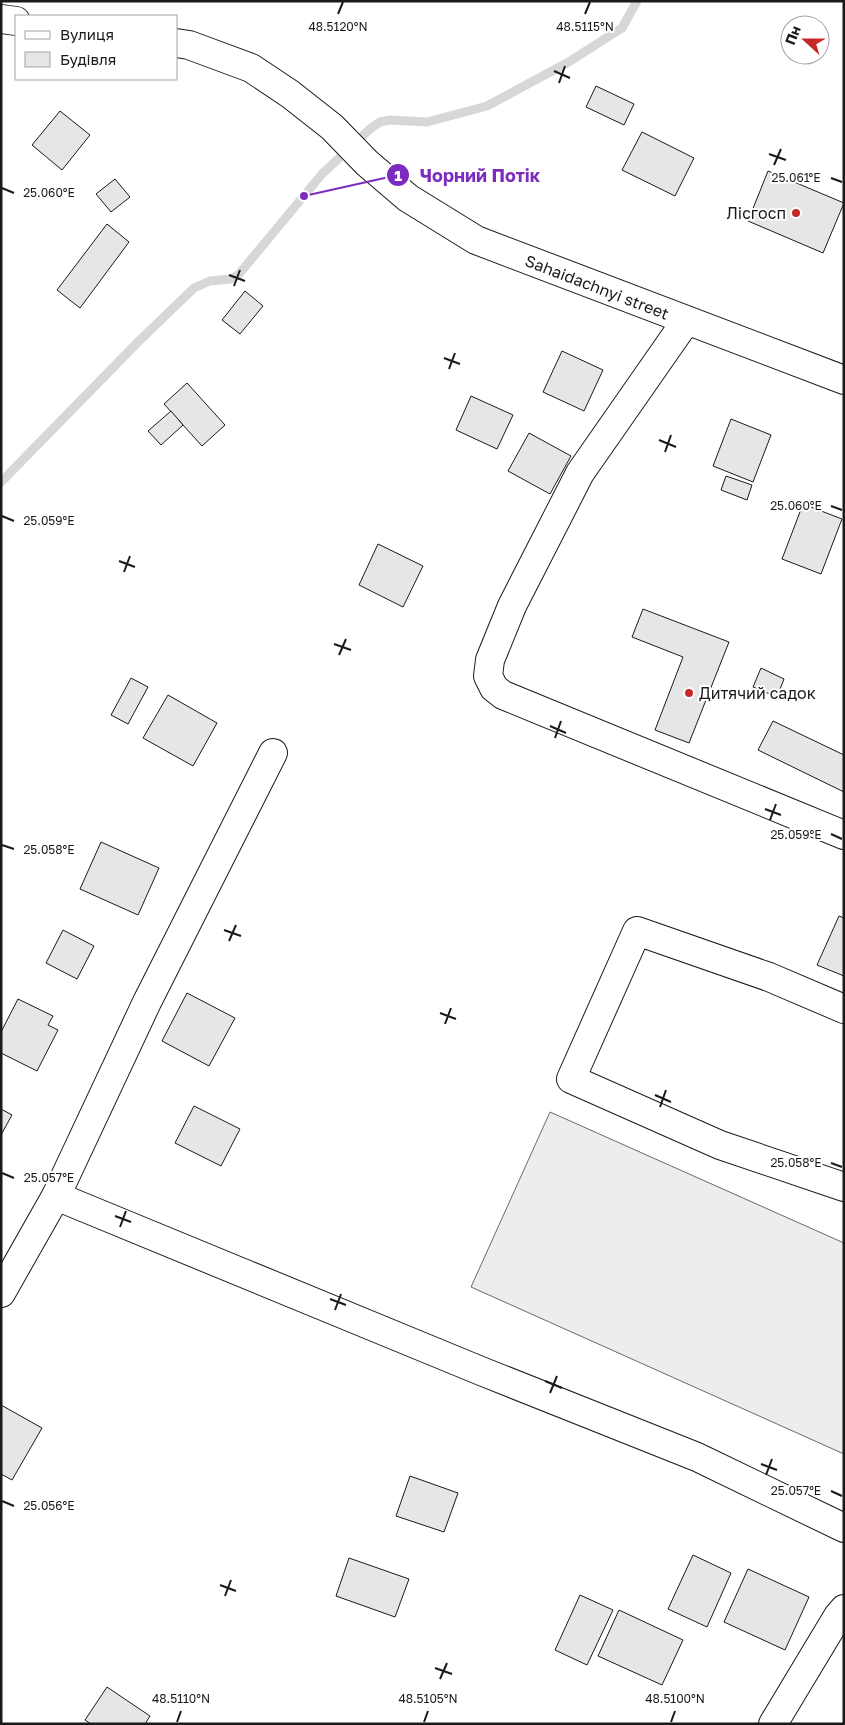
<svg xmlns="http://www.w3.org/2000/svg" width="845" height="1725" viewBox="0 0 845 1725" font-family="'Golos Text',sans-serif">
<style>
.built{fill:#ededed;stroke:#6a6a6a}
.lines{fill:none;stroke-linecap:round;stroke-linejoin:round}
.stream{stroke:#d7d7d7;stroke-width:9}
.building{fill:#e6e6e6;stroke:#1a1a1a}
.minor-casing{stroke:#1a1a1a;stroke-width:30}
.minor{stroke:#fff;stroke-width:28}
.ticks{fill:none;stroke:#1a1a1a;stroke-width:2}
.poi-dot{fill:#c62828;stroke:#fff;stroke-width:2}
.labels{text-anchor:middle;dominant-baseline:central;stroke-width:4;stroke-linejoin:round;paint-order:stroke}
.poi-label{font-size:16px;fill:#1a1a1a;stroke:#fff;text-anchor:end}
.street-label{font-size:16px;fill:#1a1a1a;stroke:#fff}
.ticks-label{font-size:12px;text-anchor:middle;fill:#1a1a1a;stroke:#fff;stroke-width:4;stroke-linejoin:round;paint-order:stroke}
.leader{fill:none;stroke:#7b2cbf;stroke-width:2}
.callout-dot{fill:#7b2cbf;stroke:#fff;stroke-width:2}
.mark-label{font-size:15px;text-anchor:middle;font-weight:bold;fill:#fff}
.callout-label{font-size:18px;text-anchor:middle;font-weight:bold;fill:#7b2cbf;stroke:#fff;stroke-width:4;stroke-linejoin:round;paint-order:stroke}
</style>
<rect width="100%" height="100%" fill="#fff"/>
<path class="built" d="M 550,1112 L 844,1243 L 844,1454 L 471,1287 Z"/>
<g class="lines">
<path class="stream" d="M 1,482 L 139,341 L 194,288 L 210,281 L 231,279 L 239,274 L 322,174 L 371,128 L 380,122 L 390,120 L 427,122 L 487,106 L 567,63 L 622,28 L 637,1"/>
</g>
<g class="building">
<path d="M 596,86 L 634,104 L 624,125 L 586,107 Z"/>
<path d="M 60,111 L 90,135 L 62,170 L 32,145 Z"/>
<path d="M 642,132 L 694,158 L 675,196 L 622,170 Z"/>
<path d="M 768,171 L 844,203 L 823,253 L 748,221 Z"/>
<path d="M 115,179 L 130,197 L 111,212 L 96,194 Z"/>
<path d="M 107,224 L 129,242 L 80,308 L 57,290 Z"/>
<path d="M 245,291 L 263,306 L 240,334 L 222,320 Z"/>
<path d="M 562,351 L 603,370 L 584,411 L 543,392 Z"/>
<path d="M 187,383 L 225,425 L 202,446 L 164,404 Z"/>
<path d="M 471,396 L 513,415 L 497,449 L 456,430 Z"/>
<path d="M 171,411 L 183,425 L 161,445 L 148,431 Z"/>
<path d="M 731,419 L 771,435 L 753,482 L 713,466 Z"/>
<path d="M 529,433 L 571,456 L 550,494 L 508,471 Z"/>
<path d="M 726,476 L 752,485 L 747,500 L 721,490 Z"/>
<path d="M 803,504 L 842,519 L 821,574 L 782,559 Z"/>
<path d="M 378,544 L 423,566 L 403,607 L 359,585 Z"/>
<path d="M 643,609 L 729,642 L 689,743 L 655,730 L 683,657 L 632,637 Z"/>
<path d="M 761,668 L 784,679 L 777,697 L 753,687 Z"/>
<path d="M 131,678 L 148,687 L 128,724 L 111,715 Z"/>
<path d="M 168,695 L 217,723 L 193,766 L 143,738 Z"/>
<path d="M 773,721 L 844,755 L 844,792 L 758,750 Z"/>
<path d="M 101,842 L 159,868 L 138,915 L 80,889 Z"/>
<path d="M 839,916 L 844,918 L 844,976 L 817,965 Z"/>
<path d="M 63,930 L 94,946 L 77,979 L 46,963 Z"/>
<path d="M 187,993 L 235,1018 L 209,1066 L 162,1041 Z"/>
<path d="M 18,999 L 53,1016 L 48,1025 L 58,1030 L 37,1071 L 1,1053 L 1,1032 Z"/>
<path d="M 194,1106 L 240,1129 L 221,1166 L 175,1143 Z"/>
<path d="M 1,1109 L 12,1115 L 1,1135 Z"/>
<path d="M 1,1405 L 42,1428 L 12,1480 L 1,1474 Z"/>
<path d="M 410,1476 L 458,1493 L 444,1532 L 396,1516 Z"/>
<path d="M 693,1555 L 731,1573 L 707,1627 L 668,1609 Z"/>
<path d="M 349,1558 L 409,1579 L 395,1617 L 336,1596 Z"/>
<path d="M 748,1569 L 809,1597 L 785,1650 L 724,1622 Z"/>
<path d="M 580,1595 L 613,1610 L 587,1665 L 555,1650 Z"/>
<path d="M 619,1610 L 683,1640 L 662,1685 L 598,1656 Z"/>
<path d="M 107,1687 L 150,1716 L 145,1724 L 91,1724 L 85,1720 Z"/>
</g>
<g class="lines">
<defs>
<g id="minor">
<path d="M 1,19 L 16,21"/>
<path d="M 176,43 L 189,45 L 251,68 L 290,94 L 332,127 L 367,163 L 408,198 L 476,240 L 844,380"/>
<path d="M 686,321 L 580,473 L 512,606 L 490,660 L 488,676 L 494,688 L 503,695 L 844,835"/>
<path d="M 844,1009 L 769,977 L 637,931 L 571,1079 L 720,1145 L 844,1187"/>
<path d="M 56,1196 L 481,1371 L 697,1457 L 844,1528"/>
<path d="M 1,1293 L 56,1196 L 147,1002 L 273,753"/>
<path d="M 773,1724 L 838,1616 L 844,1609"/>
</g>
</defs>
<use href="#minor" class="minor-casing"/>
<use href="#minor" class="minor"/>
</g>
<path class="ticks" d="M 338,14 L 343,2M 585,14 L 590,2M 554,71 L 570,78M 559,83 L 565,66M 769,154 L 786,160M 774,165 L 781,149M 831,178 L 842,182M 2,188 L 14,193M 229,275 L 245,281M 234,286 L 240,270M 444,358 L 460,364M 449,369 L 455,353M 659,440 L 676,447M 665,452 L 671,435M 831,506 L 842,510M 2,516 L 14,521M 119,561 L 135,567M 124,572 L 130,556M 334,644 L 351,650M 339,655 L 346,639M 550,726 L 566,733M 555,738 L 561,721M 765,809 L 781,815M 770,820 L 776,804M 831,834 L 842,839M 2,845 L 14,849M 224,930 L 241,936M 229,941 L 236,925M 440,1013 L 456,1019M 445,1024 L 451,1008M 655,1095 L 671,1102M 660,1107 L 666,1090M 831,1163 L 842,1167M 2,1173 L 14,1178M 115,1216 L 131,1222M 120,1227 L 126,1211M 330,1299 L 346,1305M 335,1310 L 341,1294M 545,1381 L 562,1388M 550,1393 L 557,1376M 761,1464 L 777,1470M 766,1475 L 772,1459M 831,1491 L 842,1496M 2,1501 L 14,1506M 220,1585 L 236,1591M 225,1596 L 231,1580M 435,1668 L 452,1674M 440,1679 L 447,1663M 177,1722 L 181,1711M 424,1722 L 428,1711M 671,1722 L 675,1711"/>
<g class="poi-dot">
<circle cx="796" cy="213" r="5"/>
<circle cx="689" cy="693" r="5"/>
</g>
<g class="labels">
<g class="poi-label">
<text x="786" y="213">Лісгосп</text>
<text x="699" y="693" text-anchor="start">Дитячий садок</text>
</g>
<g class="street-label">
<text transform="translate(597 287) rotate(21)">Sahaidachnyi street</text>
</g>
</g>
<g class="ticks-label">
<text x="338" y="31">48.5120°N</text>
<text x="585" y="31">48.5115°N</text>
<text x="796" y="182">25.061°E</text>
<text x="49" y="197">25.060°E</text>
<text x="796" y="510">25.060°E</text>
<text x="49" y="525">25.059°E</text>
<text x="796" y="839">25.059°E</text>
<text x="49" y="854">25.058°E</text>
<text x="796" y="1167">25.058°E</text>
<text x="49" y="1182">25.057°E</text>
<text x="796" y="1495">25.057°E</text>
<text x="49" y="1510">25.056°E</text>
<text x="181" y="1703">48.5110°N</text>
<text x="428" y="1703">48.5105°N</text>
<text x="675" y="1703">48.5100°N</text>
</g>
<path class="leader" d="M304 196L398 175"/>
<g class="callout-dot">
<circle cx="304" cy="196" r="5"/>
<circle cx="398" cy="175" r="12"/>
</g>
<g class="mark-label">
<text x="398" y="181">1</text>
</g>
<g class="callout-label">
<text x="480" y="182">Чорний Потік</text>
</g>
<rect width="845" height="1725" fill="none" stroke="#1a1a1a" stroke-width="5"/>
<rect x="15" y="15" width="162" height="65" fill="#ffffff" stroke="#a3a3a3"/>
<rect x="25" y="31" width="25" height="8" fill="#ffffff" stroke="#a3a3a3"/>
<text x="60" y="40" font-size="15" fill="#1a1a1a">Вулиця</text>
<rect x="25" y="52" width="25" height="15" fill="#e6e6e6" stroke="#a3a3a3"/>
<text x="60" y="65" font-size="15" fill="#1a1a1a">Будівля</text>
<g transform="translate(805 40) rotate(291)"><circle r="24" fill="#ffffff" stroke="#a3a3a3"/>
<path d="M0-4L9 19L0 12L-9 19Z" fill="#c62828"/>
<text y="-8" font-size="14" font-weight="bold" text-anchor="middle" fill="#1a1a1a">Пн</text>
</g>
</svg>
